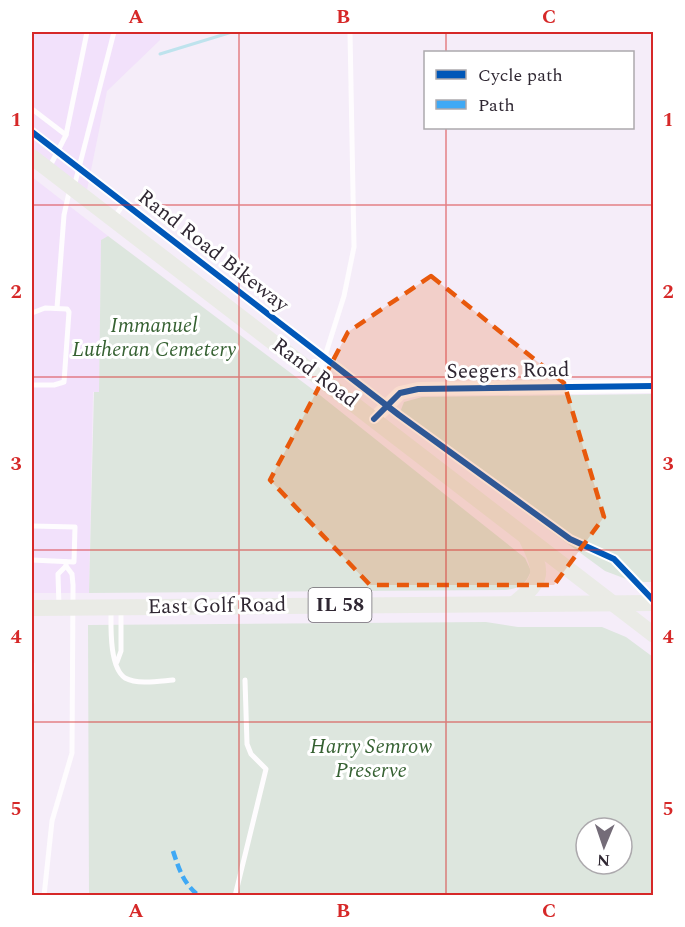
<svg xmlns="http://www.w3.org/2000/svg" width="685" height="927" viewBox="0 0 685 927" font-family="Spectral,serif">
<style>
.built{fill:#f2e1fb}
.green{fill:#dde6de;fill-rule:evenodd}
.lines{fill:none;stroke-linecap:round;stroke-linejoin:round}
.stream{stroke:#bee3ed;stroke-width:3}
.service{stroke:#fefcfe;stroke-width:5}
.tertiary{stroke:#fefcfe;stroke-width:14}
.primary{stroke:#eaebe6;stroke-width:16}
.quiet{stroke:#3fa9f5;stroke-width:4.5;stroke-dasharray:9 4.5;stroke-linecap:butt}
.cycleway-casing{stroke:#fff;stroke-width:10}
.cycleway{stroke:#0057b8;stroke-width:6}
.marked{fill:#e8590c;fill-opacity:0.2;stroke:#e8590c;stroke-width:4.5;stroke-dasharray:12 8;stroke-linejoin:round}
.grid{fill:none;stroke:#d62828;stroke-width:1.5;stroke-opacity:0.55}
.labels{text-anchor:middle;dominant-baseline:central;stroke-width:6;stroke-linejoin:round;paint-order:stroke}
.shield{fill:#fff;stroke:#6d6870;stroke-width:1.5}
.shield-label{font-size:20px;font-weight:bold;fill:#2f2732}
.street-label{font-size:21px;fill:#2f2732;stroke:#fff}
.park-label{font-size:21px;font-style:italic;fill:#366132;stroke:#fff}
.neatline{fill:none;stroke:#d62828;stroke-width:2}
.grid-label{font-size:20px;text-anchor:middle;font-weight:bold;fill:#d62828}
</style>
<rect width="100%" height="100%" fill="#f5edf9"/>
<g class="built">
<path d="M 32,32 L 160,32 L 160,40 L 107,91 L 87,190 L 32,148 Z"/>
<path d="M 32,177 L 108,236 L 101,240 L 99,392 L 93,392 L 89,593 L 32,593 Z"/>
</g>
<g class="green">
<path d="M 108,236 L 316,392 L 525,558 L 531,571 C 525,585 521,588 505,590 L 89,593 L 94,392 L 99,392 L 101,240 Z"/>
<path d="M 653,394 L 653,582 L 634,582 L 605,571 L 403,423 L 399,415 L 404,402 L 422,397 Z"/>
<path d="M 486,622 L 518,627 L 602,627 L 626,637 L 653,657 L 653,895 L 89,895 L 88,625 ZM 586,828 L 622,828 L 622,864 L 586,864 Z"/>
</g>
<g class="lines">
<path class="stream" d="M 160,54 L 232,32"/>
<g class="service">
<path d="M 32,109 L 66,135"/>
<path d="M 49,168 L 66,135 L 87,32"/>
<path d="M 74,187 L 114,32"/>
<path d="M 114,218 L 124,203"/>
<path d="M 57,308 L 64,215 L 70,188"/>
<path d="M 32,313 L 45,308 L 67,309 L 69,312 L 64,382 L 54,385 L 32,385"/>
<path d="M 319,375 L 344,296 L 354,247 L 350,32"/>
<path d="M 32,526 L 75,527 L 74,562 L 32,560"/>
<path d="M 59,607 L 58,574 L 66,566"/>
<path d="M 111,609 C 111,626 109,667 125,678 C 138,685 160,681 173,680"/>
<path d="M 117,662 L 121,651 L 121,610"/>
<path d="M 32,664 L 32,702"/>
<path d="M 44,896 L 52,821 L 72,753 L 73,585 L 72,574 L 66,566 L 66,562"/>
<path d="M 235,896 L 266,769 L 251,754 L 247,744 L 245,680"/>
</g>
<path class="tertiary" d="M 374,419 L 400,393 L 418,389 L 654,386"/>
<g class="primary">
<path d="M 32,157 L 654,635"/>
<path d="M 515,603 C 544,580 543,572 527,539"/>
<path d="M 32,608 L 654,603"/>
</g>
<path class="quiet" d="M 173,851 C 179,869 183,883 199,896"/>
<defs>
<g id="cycleway">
<path d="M 32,132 L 399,415 L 570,539 L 614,559 L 654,601"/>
<path d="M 374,419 L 400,393 L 418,389 L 654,386"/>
</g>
</defs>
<use href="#cycleway" class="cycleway-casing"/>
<use href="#cycleway" class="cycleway"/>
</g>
<path class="marked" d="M 431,276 L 564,383 L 604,517 L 554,585 L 370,585 L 270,480 L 348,332 Z"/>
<path class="grid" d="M 239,32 L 239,896M 446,32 L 446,52M 446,128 L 446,896M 32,205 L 654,205M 32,377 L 654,377M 32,550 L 654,550M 32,722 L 654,722"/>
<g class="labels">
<rect class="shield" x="308.5" y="588" width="63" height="34" rx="4.5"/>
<g class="shield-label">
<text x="340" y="605">IL 58</text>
</g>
<g class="street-label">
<text transform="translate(213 251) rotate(38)">Rand Road Bikeway</text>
<text transform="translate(508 371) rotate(-1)">Seegers Road</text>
<text transform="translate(315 373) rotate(37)">Rand Road</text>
<text transform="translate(217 606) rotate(-1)">East Golf Road</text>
</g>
<g class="park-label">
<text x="154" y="326">Immanuel<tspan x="154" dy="24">Lutheran Cemetery</tspan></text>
<text x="371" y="747">Harry Semrow<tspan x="371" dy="24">Preserve</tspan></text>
</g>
</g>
<rect width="685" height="927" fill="none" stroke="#ffffff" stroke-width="66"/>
<rect x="424" y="51" width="210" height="78" fill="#ffffff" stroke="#aca9ad" stroke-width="1.5"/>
<rect x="436" y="70" width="30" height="9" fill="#0057b8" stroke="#aca9ad" stroke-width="1.5"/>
<text x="478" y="81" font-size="18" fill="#2f2732">Cycle path</text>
<rect x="436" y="100" width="30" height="9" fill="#3fa9f5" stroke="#aca9ad" stroke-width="1.5"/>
<text x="478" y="111" font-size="18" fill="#2f2732">Path</text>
<g transform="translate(604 846) rotate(182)"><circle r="28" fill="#ffffff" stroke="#aca9ad" stroke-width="1.5"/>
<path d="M0-4.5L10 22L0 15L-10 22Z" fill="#746c78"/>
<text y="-9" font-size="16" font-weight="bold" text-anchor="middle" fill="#2f2732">N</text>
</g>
<rect x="33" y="33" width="619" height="861" class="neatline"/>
<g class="grid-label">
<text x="136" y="23">A</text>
<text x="343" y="23">B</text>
<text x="549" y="23">C</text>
<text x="16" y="126">1</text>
<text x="668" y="126">1</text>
<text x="16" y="298">2</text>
<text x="668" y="298">2</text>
<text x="16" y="470">3</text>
<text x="668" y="470">3</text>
<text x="16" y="643">4</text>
<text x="668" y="643">4</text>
<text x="16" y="815">5</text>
<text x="668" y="815">5</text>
<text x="136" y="917">A</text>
<text x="343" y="917">B</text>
<text x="549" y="917">C</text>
</g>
</svg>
